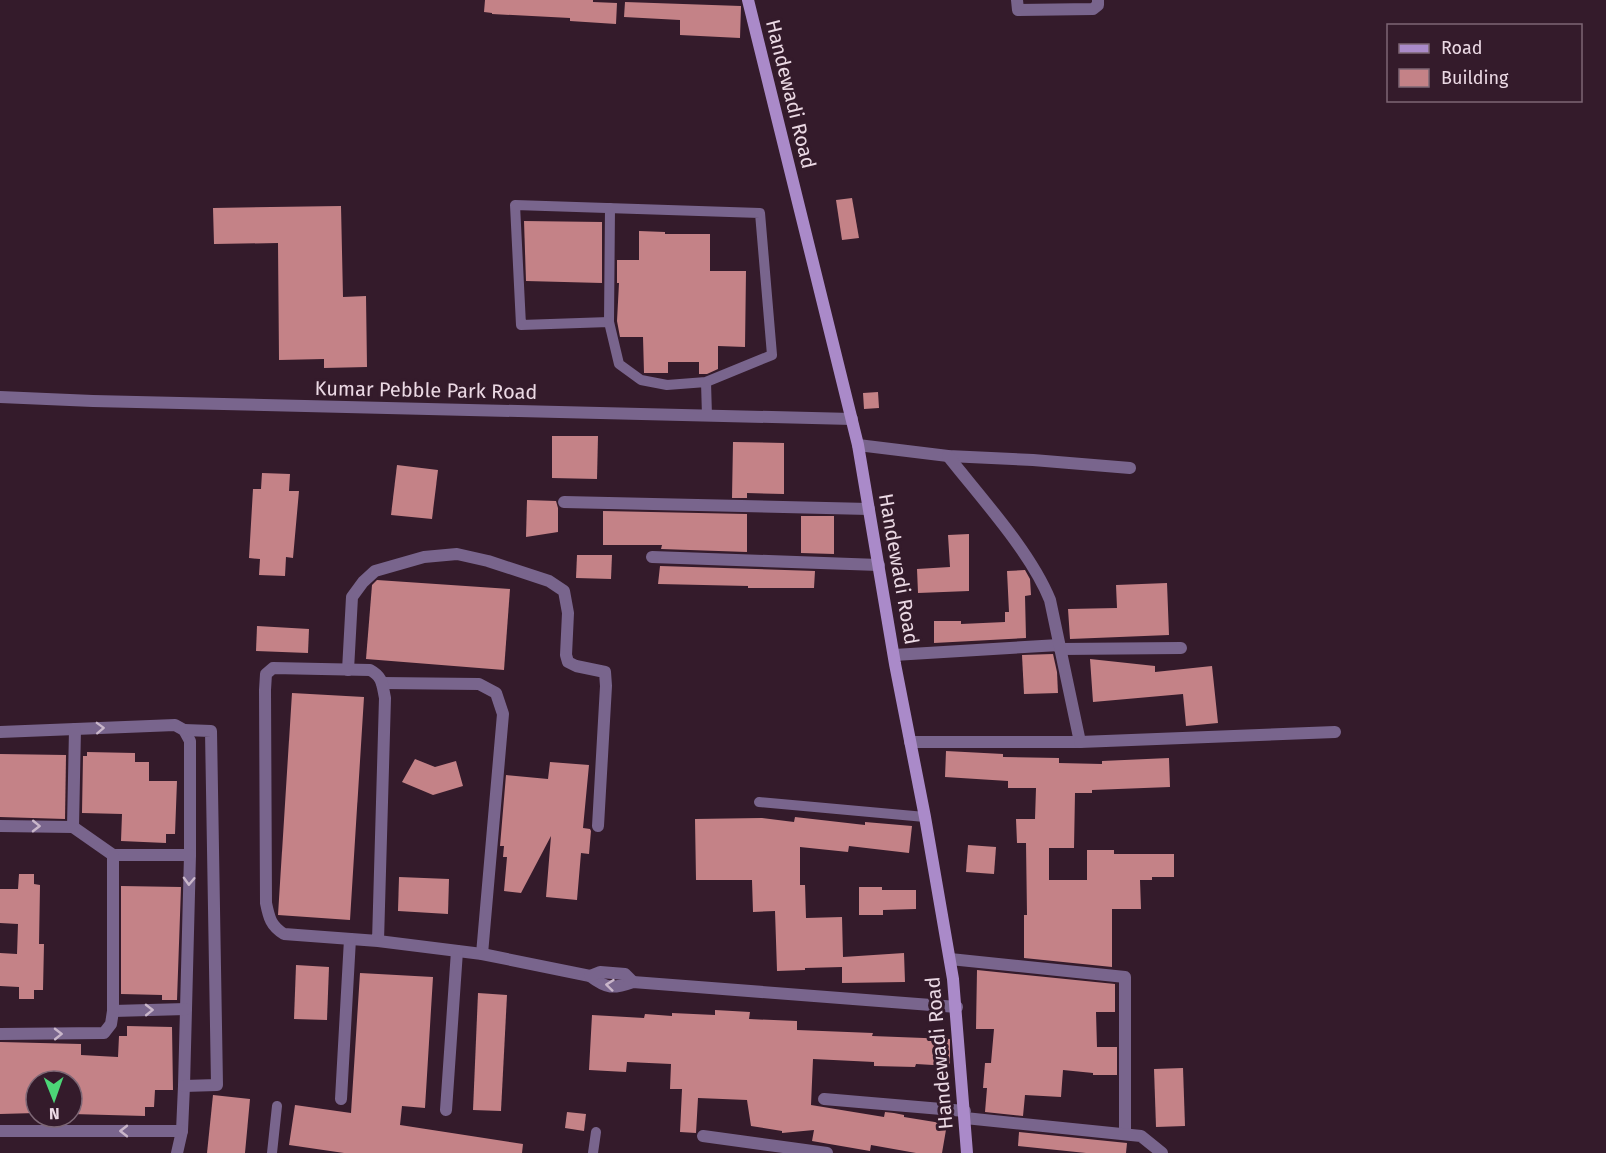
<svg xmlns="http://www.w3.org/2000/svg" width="1606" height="1153" viewBox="0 0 1606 1153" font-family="'Fira Sans',sans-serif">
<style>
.building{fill:#c48287}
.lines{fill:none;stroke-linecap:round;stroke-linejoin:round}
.lane{stroke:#79658d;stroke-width:10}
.street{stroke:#79658d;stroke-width:12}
.secondary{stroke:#aa8ac9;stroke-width:12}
.oneway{stroke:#c9b6ca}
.labels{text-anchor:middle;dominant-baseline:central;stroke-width:6;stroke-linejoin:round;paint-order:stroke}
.street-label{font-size:20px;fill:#ebd9e4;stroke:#341b2b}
</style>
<rect width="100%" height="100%" fill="#341b2b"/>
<g class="building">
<path d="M 485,0 L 593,0 L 593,2 L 617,3 L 616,24 L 570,21 L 570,18 L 492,14 L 492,13 L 484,12 Z"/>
<path d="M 625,2 L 741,6 L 740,38 L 680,35 L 680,20 L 624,17 Z"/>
<path d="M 852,198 L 859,238 L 842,240 L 836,200 Z"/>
<path d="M 341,206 L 343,297 L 366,296 L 367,367 L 324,368 L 324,359 L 279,360 L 278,243 L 214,244 L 213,208 Z"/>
<path d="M 524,221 L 602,222 L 602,283 L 526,281 Z"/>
<path d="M 639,231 L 665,232 L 665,234 L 710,234 L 710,271 L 746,271 L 745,347 L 718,346 L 718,369 L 707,374 L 699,374 L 699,362 L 668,362 L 668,373 L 644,373 L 643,337 L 620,337 L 617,321 L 619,283 L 617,283 L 617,260 L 639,260 Z"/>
<path d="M 878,392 L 879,408 L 864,409 L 863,393 Z"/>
<path d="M 552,436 L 598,436 L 597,479 L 552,478 Z"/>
<path d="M 733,442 L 784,443 L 784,494 L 747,493 L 747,498 L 732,498 Z"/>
<path d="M 397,465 L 438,470 L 432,519 L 391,515 Z"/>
<path d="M 262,473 L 290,474 L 289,491 L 299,491 L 293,558 L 286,557 L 285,576 L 259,575 L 260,559 L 249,558 L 253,489 L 261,489 Z"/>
<path d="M 527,500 L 556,501 L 558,508 L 558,532 L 526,537 Z"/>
<path d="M 603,511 L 747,514 L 747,552 L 661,549 L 662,545 L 603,545 Z"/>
<path d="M 801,516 L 834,516 L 834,554 L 801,553 Z"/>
<path d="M 969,534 L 969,591 L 918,593 L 917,569 L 950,567 L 948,535 Z"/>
<path d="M 577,555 L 612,555 L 611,579 L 576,578 Z"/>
<path d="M 660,566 L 815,571 L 814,588 L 748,588 L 748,586 L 658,584 Z"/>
<path d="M 1025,570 L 1030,579 L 1031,595 L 1025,596 L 1026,638 L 934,643 L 934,621 L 961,621 L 961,624 L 1005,622 L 1005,612 L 1009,612 L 1007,571 Z"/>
<path d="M 377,580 L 510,589 L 504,670 L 366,659 L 372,585 Z"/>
<path d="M 1167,583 L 1169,635 L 1070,639 L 1068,609 L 1117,608 L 1116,585 Z"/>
<path d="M 257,626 L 309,629 L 308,653 L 256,651 Z"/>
<path d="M 1053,654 L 1057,672 L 1058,693 L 1024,694 L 1022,655 Z"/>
<path d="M 1090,659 L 1155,666 L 1155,672 L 1212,666 L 1218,723 L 1186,726 L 1183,694 L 1093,702 Z"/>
<path d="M 292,693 L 364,697 L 350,920 L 278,915 Z"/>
<path d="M 946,751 L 1003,754 L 1003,757 L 1059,758 L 1059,763 L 1102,764 L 1102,761 L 1169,758 L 1170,787 L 1092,790 L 1092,793 L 1075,793 L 1074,848 L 1049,848 L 1049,880 L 1087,880 L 1087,850 L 1114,850 L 1114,854 L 1174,854 L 1174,877 L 1152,877 L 1152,880 L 1140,880 L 1141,909 L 1112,909 L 1112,967 L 1024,958 L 1024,915 L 1027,915 L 1026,843 L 1017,843 L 1016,819 L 1035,819 L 1036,788 L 1008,788 L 1008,781 L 945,777 Z"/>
<path d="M 87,752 L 135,753 L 135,762 L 149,762 L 149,781 L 177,781 L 175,834 L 166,834 L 166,843 L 121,841 L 122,814 L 82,813 L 83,756 L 87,756 Z"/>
<path d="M 0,754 L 66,755 L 65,819 L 0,817 Z"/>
<path d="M 415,759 L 435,767 L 456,761 L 463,786 L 433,795 L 402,782 Z"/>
<path d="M 550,762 L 589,765 L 583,828 L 590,829 L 591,831 L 589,854 L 581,853 L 577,900 L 546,897 L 551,836 L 521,893 L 504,891 L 507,857 L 503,857 L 504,846 L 500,846 L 506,775 L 548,779 Z"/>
<path d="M 795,817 L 865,825 L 865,822 L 912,826 L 909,853 L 849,846 L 848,852 L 800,847 L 800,885 L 805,885 L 806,918 L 842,917 L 843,957 L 904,953 L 905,982 L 842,983 L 842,967 L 805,968 L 805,970 L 777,971 L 775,911 L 753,912 L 752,880 L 696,880 L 695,819 L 762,818 L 794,822 Z"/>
<path d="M 968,845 L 996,847 L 994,874 L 966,872 Z"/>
<path d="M 19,874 L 34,874 L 34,884 L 40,885 L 39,944 L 44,944 L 43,990 L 34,990 L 34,999 L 19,999 L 19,987 L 0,986 L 0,953 L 17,954 L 18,924 L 0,923 L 0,889 L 18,889 Z"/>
<path d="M 399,877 L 449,879 L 448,914 L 398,911 Z"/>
<path d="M 121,886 L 181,887 L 177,1000 L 162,1000 L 162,995 L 121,994 Z"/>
<path d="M 859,887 L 882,887 L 882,890 L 916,890 L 916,909 L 883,910 L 883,915 L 859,915 Z"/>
<path d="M 296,965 L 329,967 L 327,1020 L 294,1019 Z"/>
<path d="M 977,970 L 1115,984 L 1115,1012 L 1096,1012 L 1097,1047 L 1117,1047 L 1117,1075 L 1093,1075 L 1093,1073 L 1063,1070 L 1061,1097 L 1025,1095 L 1023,1116 L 985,1112 L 987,1088 L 983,1088 L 985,1063 L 991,1063 L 994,1029 L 976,1029 Z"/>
<path d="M 360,973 L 433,977 L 425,1108 L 402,1106 L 400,1125 L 523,1144 L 522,1153 L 344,1153 L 289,1145 L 295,1105 L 351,1113 Z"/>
<path d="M 478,993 L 507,995 L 501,1111 L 473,1110 Z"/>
<path d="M 715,1010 L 750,1012 L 749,1019 L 797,1021 L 797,1030 L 873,1033 L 872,1036 L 950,1039 L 950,1066 L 916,1064 L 915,1067 L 874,1066 L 874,1062 L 813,1059 L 811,1105 L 884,1117 L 885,1112 L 894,1113 L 904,1115 L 904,1117 L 947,1124 L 942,1153 L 916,1153 L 871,1145 L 870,1151 L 812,1141 L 814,1130 L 782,1133 L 782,1131 L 751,1126 L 747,1100 L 698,1098 L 696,1133 L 680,1132 L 682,1089 L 670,1089 L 671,1064 L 627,1062 L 626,1072 L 589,1070 L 592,1015 L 644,1018 L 645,1014 L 672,1016 L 672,1013 L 715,1015 Z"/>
<path d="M 127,1026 L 172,1027 L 173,1090 L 155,1090 L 154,1107 L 145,1107 L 145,1116 L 72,1114 L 72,1081 L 36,1081 L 36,1113 L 0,1114 L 0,1042 L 81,1044 L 81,1055 L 118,1057 L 119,1036 L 127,1036 Z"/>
<path d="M 1183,1068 L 1185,1126 L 1156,1127 L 1154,1069 Z"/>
<path d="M 213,1095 L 250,1099 L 245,1153 L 207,1153 Z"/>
<path d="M 567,1112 L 586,1114 L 584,1131 L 565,1128 Z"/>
<path d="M 1019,1132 L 1127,1143 L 1126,1153 L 1086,1153 L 1018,1146 Z"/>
</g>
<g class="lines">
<g class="lane">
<path d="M 609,322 L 610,208"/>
<path d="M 706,382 L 667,385 L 641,380 L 619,364 L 609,322 L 521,325 L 515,205 L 760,213 L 772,355 L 706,382 L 707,416"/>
<path d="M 759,802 L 925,817"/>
<path d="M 272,1153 L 277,1106"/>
<path d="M 593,1153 L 596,1132"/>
</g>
<g class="street">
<path d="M 1017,0 L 1018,10 L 1093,9 L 1098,5 L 1098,0"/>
<path d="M 0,397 L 93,401 L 852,419"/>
<path d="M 858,445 L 948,456 L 1033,460 L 1130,468"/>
<path d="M 564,502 L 869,509"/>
<path d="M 652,557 L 879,565"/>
<path d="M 1060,649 L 1181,648"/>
<path d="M 894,655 L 1059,645"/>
<path d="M 348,670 L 352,597 L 363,582 L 375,571 L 424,557 L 457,554 L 488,561 L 549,581 L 564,591 L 568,613 L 566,655 L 568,662 L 576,666 L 605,672 L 606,686 L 598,826"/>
<path d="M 382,683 L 479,684 L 496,693 L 503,714 L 482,954"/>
<path d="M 0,732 L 175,725 L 184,730 L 190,741 L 190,855 L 184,1086 L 182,1131 L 177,1153"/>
<path d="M 910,742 L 1080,742 L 1050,600 C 1030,551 981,498 948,456"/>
<path d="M 1080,742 L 1335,732"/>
<path d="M 0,826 L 73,827 L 113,855 L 190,855"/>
<path d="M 73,827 L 75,729"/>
<path d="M 378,941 L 385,698 C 382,684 383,677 370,670 L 273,668 L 266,674 L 265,690 L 266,903 C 269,918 271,926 284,934 L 378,941 L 482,954 L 590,976 C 607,989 613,989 633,982 L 957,1007"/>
<path d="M 950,959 L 1125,977 L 1125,1134"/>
<path d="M 590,976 L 600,972 L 625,974 L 633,982"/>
<path d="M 113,1011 L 186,1009"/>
<path d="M 0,1034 L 104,1033 L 111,1024 L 113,1011 L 113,855"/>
<path d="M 184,1086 L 217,1085 L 211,731 L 184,730"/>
<path d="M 341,1099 L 350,939"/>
<path d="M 824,1099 L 965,1111"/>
<path d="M 446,1110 L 457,951"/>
<path d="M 965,1118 L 1141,1136 L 1162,1153"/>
<path d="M 0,1131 L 182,1131"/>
<path d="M 703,1136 L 827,1153"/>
</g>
<path class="secondary" d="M 748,0 L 858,445 L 895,664 L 925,817 L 953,979 L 967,1153"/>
</g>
<defs><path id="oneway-chevron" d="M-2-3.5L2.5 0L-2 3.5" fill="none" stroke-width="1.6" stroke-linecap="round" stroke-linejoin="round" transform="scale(1.5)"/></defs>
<g class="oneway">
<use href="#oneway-chevron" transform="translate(100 728) rotate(-2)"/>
<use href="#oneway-chevron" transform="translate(36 826) rotate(1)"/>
<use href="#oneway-chevron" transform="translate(189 881) rotate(92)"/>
<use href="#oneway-chevron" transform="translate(610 985) rotate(-174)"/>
<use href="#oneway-chevron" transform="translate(149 1010) rotate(-1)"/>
<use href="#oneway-chevron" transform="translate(58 1034) rotate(-1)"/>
<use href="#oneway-chevron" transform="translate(124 1131) rotate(-180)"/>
</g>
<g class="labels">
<g class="street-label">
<text transform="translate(791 94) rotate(76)">Handewadi Road</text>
<text transform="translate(426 390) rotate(1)">Kumar Pebble Park Road</text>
<text transform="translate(899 569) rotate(80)">Handewadi Road</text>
<text transform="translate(939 1053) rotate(-95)">Handewadi Road</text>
</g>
</g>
<rect x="1387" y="24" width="195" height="78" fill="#341b2b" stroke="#7d6775" stroke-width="1.5"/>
<rect x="1399" y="44" width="30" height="9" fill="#aa8ac9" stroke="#7d6775" stroke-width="1.5"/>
<text x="1441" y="54" font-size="18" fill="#ebd9e4">Road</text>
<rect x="1399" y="69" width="30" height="18" fill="#c48287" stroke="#7d6775" stroke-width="1.5"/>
<text x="1441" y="84" font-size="18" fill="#ebd9e4">Building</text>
<g transform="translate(54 1099) rotate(179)"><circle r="28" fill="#341b2b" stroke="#7d6775" stroke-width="1.5"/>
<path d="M0-4.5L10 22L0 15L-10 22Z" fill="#4cd677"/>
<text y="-9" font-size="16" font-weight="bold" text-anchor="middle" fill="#ebd9e4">N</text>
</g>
</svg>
